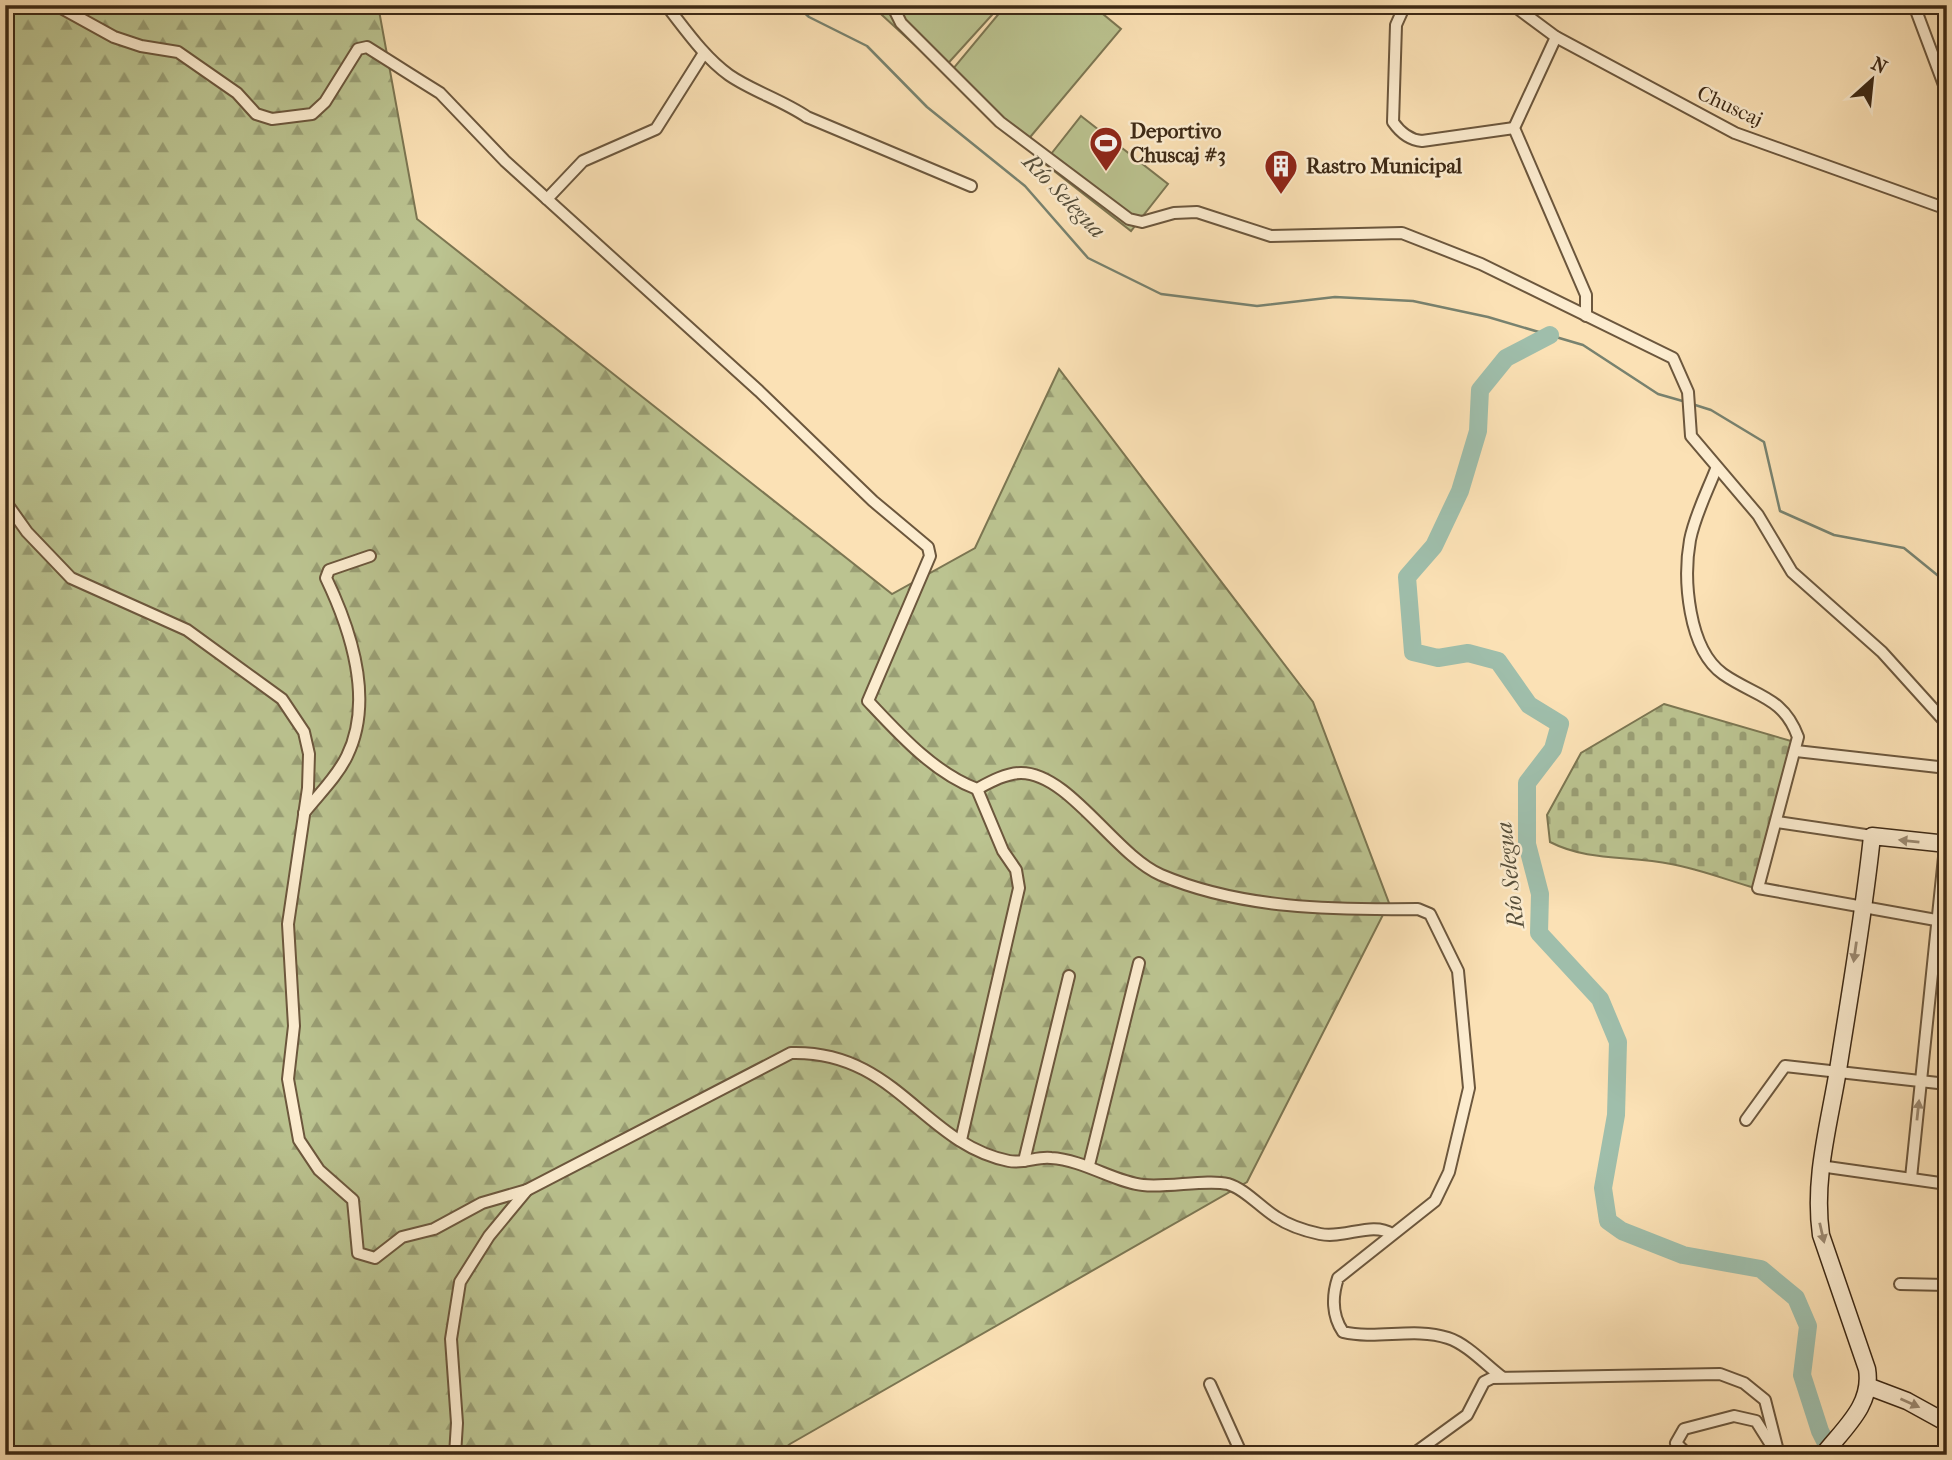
<svg xmlns="http://www.w3.org/2000/svg" width="1952" height="1460" viewBox="0 0 1952 1460" font-family="'IM FELL French Canon',serif">
<style>
.grass{fill:#bbc390;stroke:#7c7652;stroke-width:2}
.forest{fill:url(#forest-firs);stroke:#7c7652;stroke-width:2}
.cemetery{fill:url(#cemetery-stones);stroke:#7c7652;stroke-width:2}
.lines{fill:none;stroke-linecap:round;stroke-linejoin:round}
.stream{stroke:#78826f;stroke-width:2.5}
.river{stroke:#9fbeab;stroke-width:18}
.minor-casing{stroke:#6c573d;stroke-width:14}
.secondary-casing{stroke:#3d2915;stroke-width:19}
.minor{stroke:#fceccf;stroke-width:10}
.secondary{stroke:#fceccf;stroke-width:16}
.oneway{fill:#9c8a72}
.labels{text-anchor:middle;dominant-baseline:central;stroke-width:5;stroke-linejoin:round;paint-order:stroke}
.street-label{font-size:21px;fill:#3d2915;stroke:#fceccf}
.poi-label{font-size:21px;font-weight:bold;fill:#3d2915;stroke:#fceccf;text-anchor:start}
.water-label{font-size:23px;font-style:italic;fill:#564e3a;stroke:#fceccf}
</style>
<defs>
<pattern id="forest-firs" width="22" height="20" patternUnits="userSpaceOnUse" patternTransform="scale(1.75)"><rect width="22" height="20" fill="#bbc390"/><path d="M5 1l3.5 6h-7zM16 11l3.5 6h-7z" fill="#999e74"/></pattern>
<pattern id="cemetery-stones" width="16" height="16" patternUnits="userSpaceOnUse" patternTransform="scale(1.75)"><rect width="16" height="16" fill="#bbc390"/><path d="M2 7V4a2 2 0 0 1 4 0v3zM10 15v-3a2 2 0 0 1 4 0v3z" fill="#999e74"/></pattern>
</defs>
<rect width="100%" height="100%" fill="#fbe1b5"/>
<filter id="stains"><feTurbulence type="fractalNoise" baseFrequency=".00286" numOctaves="4"/><feColorMatrix values="0 0 0 0 .2 0 0 0 0 .09 0 0 0 0 .02 0 0 0 .5 -.17"/></filter>
<radialGradient id="worn" r=".72"><stop offset=".6" stop-color="#630" stop-opacity="0"/><stop offset="1" stop-color="#630" stop-opacity=".3"/></radialGradient>
<g class="grass">
<path d="M 871,5 L 1001,5 L 942,70 Z"/>
<path d="M 1006,5 L 1092,5 L 1121,29 L 1026,142 L 947,76 Z"/>
<path d="M 1081,116 L 1168,184 L 1131,231 L 1044,163 Z"/>
</g>
<path class="forest" d="M 5,5 L 378,5 L 417,219 L 892,594 L 975,548 L 1059,369 L 1313,702 L 1389,903 L 1247,1182 L 790,1444 L 776,1455 L 5,1455 Z"/>
<path class="cemetery" d="M 1664,704 L 1798,743 L 1755,888 C 1727,880 1699,869 1671,864 C 1630,855 1589,862 1550,842 L 1547,815 L 1581,753 Z"/>
<g class="lines">
<g class="stream">
<path d="M 796,5 L 809,17 L 867,46 L 927,107 L 1025,186 L 1088,258 L 1161,294 L 1257,306 L 1335,297 L 1413,301 L 1488,317 L 1583,345 L 1658,394 L 1686,402"/>
<path d="M 1692,404 L 1711,410 L 1764,442 L 1780,511 L 1834,535 L 1904,548 L 1947,583"/>
</g>
<path class="river" d="M 1550,335 L 1506,358 L 1480,390 L 1478,431 L 1460,491 L 1434,546 L 1407,577 L 1413,652 L 1438,658 L 1468,653 L 1498,661 L 1529,705 L 1560,724 L 1553,749 L 1527,783 L 1527,844 L 1540,894 L 1539,933 L 1600,999 L 1618,1042 L 1616,1115 L 1603,1188 L 1608,1221 L 1622,1231 L 1683,1255 L 1761,1269 L 1796,1298 L 1808,1326 L 1802,1375 L 1820,1431 L 1832,1455"/>
<defs>
<g id="minor">
<path d="M 56,5 L 114,37 L 141,46 L 178,52 L 237,93 L 256,114 L 272,119 L 312,114 L 325,102 L 358,49 L 367,47 L 440,93 L 505,161 L 759,391 L 873,501 L 928,547 L 930,556 L 868,701 C 899,734 934,773 977,789 C 990,782 1006,773 1021,773 C 1069,773 1115,855 1161,875 C 1241,909 1333,910 1418,909 L 1430,914 L 1458,971 L 1469,1088 L 1449,1172 L 1435,1201 L 1338,1278 C 1332,1296 1332,1316 1343,1332 C 1377,1340 1414,1327 1448,1338 C 1467,1344 1486,1365 1502,1377"/>
<path d="M 666,5 C 685,29 704,57 729,75 C 752,91 782,100 807,117 L 971,186"/>
<path d="M 892,5 L 901,23 L 1000,122 L 1129,219 L 1142,222 L 1174,213 L 1197,212 L 1271,236 L 1402,233 L 1481,264 L 1673,358 L 1688,392 L 1691,436 L 1758,515 L 1792,572 L 1882,652 L 1947,724"/>
<path d="M 1405,5 L 1396,25 L 1393,122 C 1400,132 1410,140 1422,141 L 1514,128"/>
<path d="M 1513,5 L 1556,37 L 1735,133 L 1947,209"/>
<path d="M 1914,5 L 1947,93"/>
<path d="M 1556,37 L 1514,128 L 1586,295 L 1586,316"/>
<path d="M 547,199 L 583,161 L 656,129 L 704,53"/>
<path d="M 1716,469 C 1707,492 1695,515 1690,540 C 1683,579 1688,649 1723,674 C 1756,697 1783,696 1798,737 L 1758,888 L 1947,922"/>
<path d="M 5,501 L 27,532 L 71,578 L 187,630 L 282,699 L 304,732 L 309,754 L 308,788 L 288,924 L 294,1026 L 288,1079 L 299,1140 L 319,1170 L 353,1200 L 358,1253 L 375,1258 L 402,1237 L 434,1229 L 482,1203 L 527,1190"/>
<path d="M 1796,751 L 1947,768"/>
<path d="M 304,813 C 318,795 337,777 347,756 C 374,701 351,630 326,578 L 329,570 L 370,556"/>
<path d="M 1777,822 L 1872,836"/>
<path d="M 1746,1120 L 1785,1066 L 1947,1084"/>
<path d="M 961,1140 L 1019,888 L 1016,870 L 1003,851 L 977,789"/>
<path d="M 1024,1161 L 1069,976"/>
<path d="M 1089,1165 L 1139,963"/>
<path d="M 1820,1166 L 1947,1184"/>
<path d="M 1911,1178 L 1947,828"/>
<path d="M 1900,1284 L 1947,1285"/>
<path d="M 1210,1384 L 1242,1455"/>
<path d="M 455,1455 L 457,1423 L 451,1339 L 460,1282 L 489,1236 L 527,1190 L 791,1053 C 896,1050 923,1144 1009,1161 C 1023,1164 1038,1156 1051,1158 C 1084,1160 1114,1182 1143,1185 C 1167,1188 1207,1179 1228,1184 C 1245,1189 1260,1207 1276,1217 C 1288,1225 1306,1231 1320,1234 C 1345,1239 1372,1221 1392,1234"/>
<path d="M 1412,1455 L 1467,1415 L 1484,1382 L 1492,1378 L 1720,1374 L 1744,1383 L 1765,1400 L 1779,1455"/>
<path d="M 1688,1455 L 1676,1443 L 1684,1429 L 1734,1416 L 1756,1421 L 1773,1448"/>
</g>
<g id="secondary">
<path d="M 1870,1387 L 1907,1401 L 1947,1423"/>
<path d="M 1823,1455 C 1844,1428 1873,1405 1867,1369 L 1821,1235 C 1813,1179 1829,1125 1838,1070 C 1850,993 1864,914 1872,836 L 1947,844"/>
</g>
</defs>
<use href="#minor" class="minor-casing"/>
<use href="#secondary" class="secondary-casing"/>
<use href="#minor" class="minor"/>
<use href="#secondary" class="secondary"/>
</g>
<defs><path id="oneway-solid" d="M-6-.8H1V-3.2L6.5 0L1 3.2V.8H-6Z" transform="scale(1.75)"/></defs>
<g class="oneway">
<use href="#oneway-solid" transform="translate(1909 841) rotate(-174)"/>
<use href="#oneway-solid" transform="translate(1855 952) rotate(98)"/>
<use href="#oneway-solid" transform="translate(1918 1110) rotate(-84)"/>
<use href="#oneway-solid" transform="translate(1822 1233) rotate(77)"/>
<use href="#oneway-solid" transform="translate(1910 1403) rotate(24)"/>
</g>
<defs>
<symbol id="stadium-pin" viewBox="-11 -11 22 30"><path d="M0 17L-7.5 6A9.5 9.5 0 1 1 7.5 6Z" fill="#8f2418" stroke="#fceccf"/><path d="M0-5a6.5 5 0 1 0 0 10a6.5 5 0 1 0 0-10ZM-3.5-1.8h7v3.6h-7Z" fill="#fff"/></symbol>
<symbol id="building-pin" viewBox="-11 -11 22 30"><path d="M0 17L-7.5 6A9.5 9.5 0 1 1 7.5 6Z" fill="#8f2418" stroke="#fceccf"/><path d="M-4-6H4V6H1V3H-1V6H-4ZM-2.5-4.3h1.7v1.8h-1.7ZM.8-4.3h1.7v1.8H.8ZM-2.5-1h1.7V.8h-1.7ZM.8-1h1.7V.8H.8Z" fill="#fff"/></symbol>
</defs>
<g fill-rule="evenodd">
<use href="#stadium-pin" x="1087" y="124" width="38" height="52"/>
<use href="#building-pin" x="1262" y="147" width="38" height="52"/>
</g>
<g class="labels">
<g class="street-label">
<text transform="translate(1730 106) rotate(25)">Chuscaj</text>
</g>
<g class="poi-label">
<text x="1130" y="131">Deportivo<tspan x="1130" dy="24">Chuscaj #3</tspan></text>
<text x="1306" y="166">Rastro Municipal</text>
</g>
<g class="water-label">
<text transform="translate(1064 196) rotate(46)">Río Selegua</text>
<text transform="translate(1510 875) rotate(-97)">Río Selegua</text>
</g>
</g>
<rect width="1952" height="1460" fill="none" stroke="#fbe1b5" stroke-width="28"/>
<rect x="7" y="7" width="1938" height="1446" fill="none" stroke="#3d2915" stroke-width="3.5"/>
<rect x="14" y="14" width="1924" height="1432" fill="none" stroke="#3d2915" stroke-width="2"/>
<g transform="translate(1872 80) rotate(27)" stroke="#fceccf" stroke-width="5" paint-order="stroke">
<path d="M0-5L12 26L0 18L-12 26Z" fill="#3d2915"/>
<text y="-10" font-size="19" font-weight="bold" text-anchor="middle" fill="#3d2915">N</text>
</g>
<rect width="100%" height="100%" filter="url(#stains)"/>
<rect width="100%" height="100%" fill="url(#worn)"/>
</svg>
